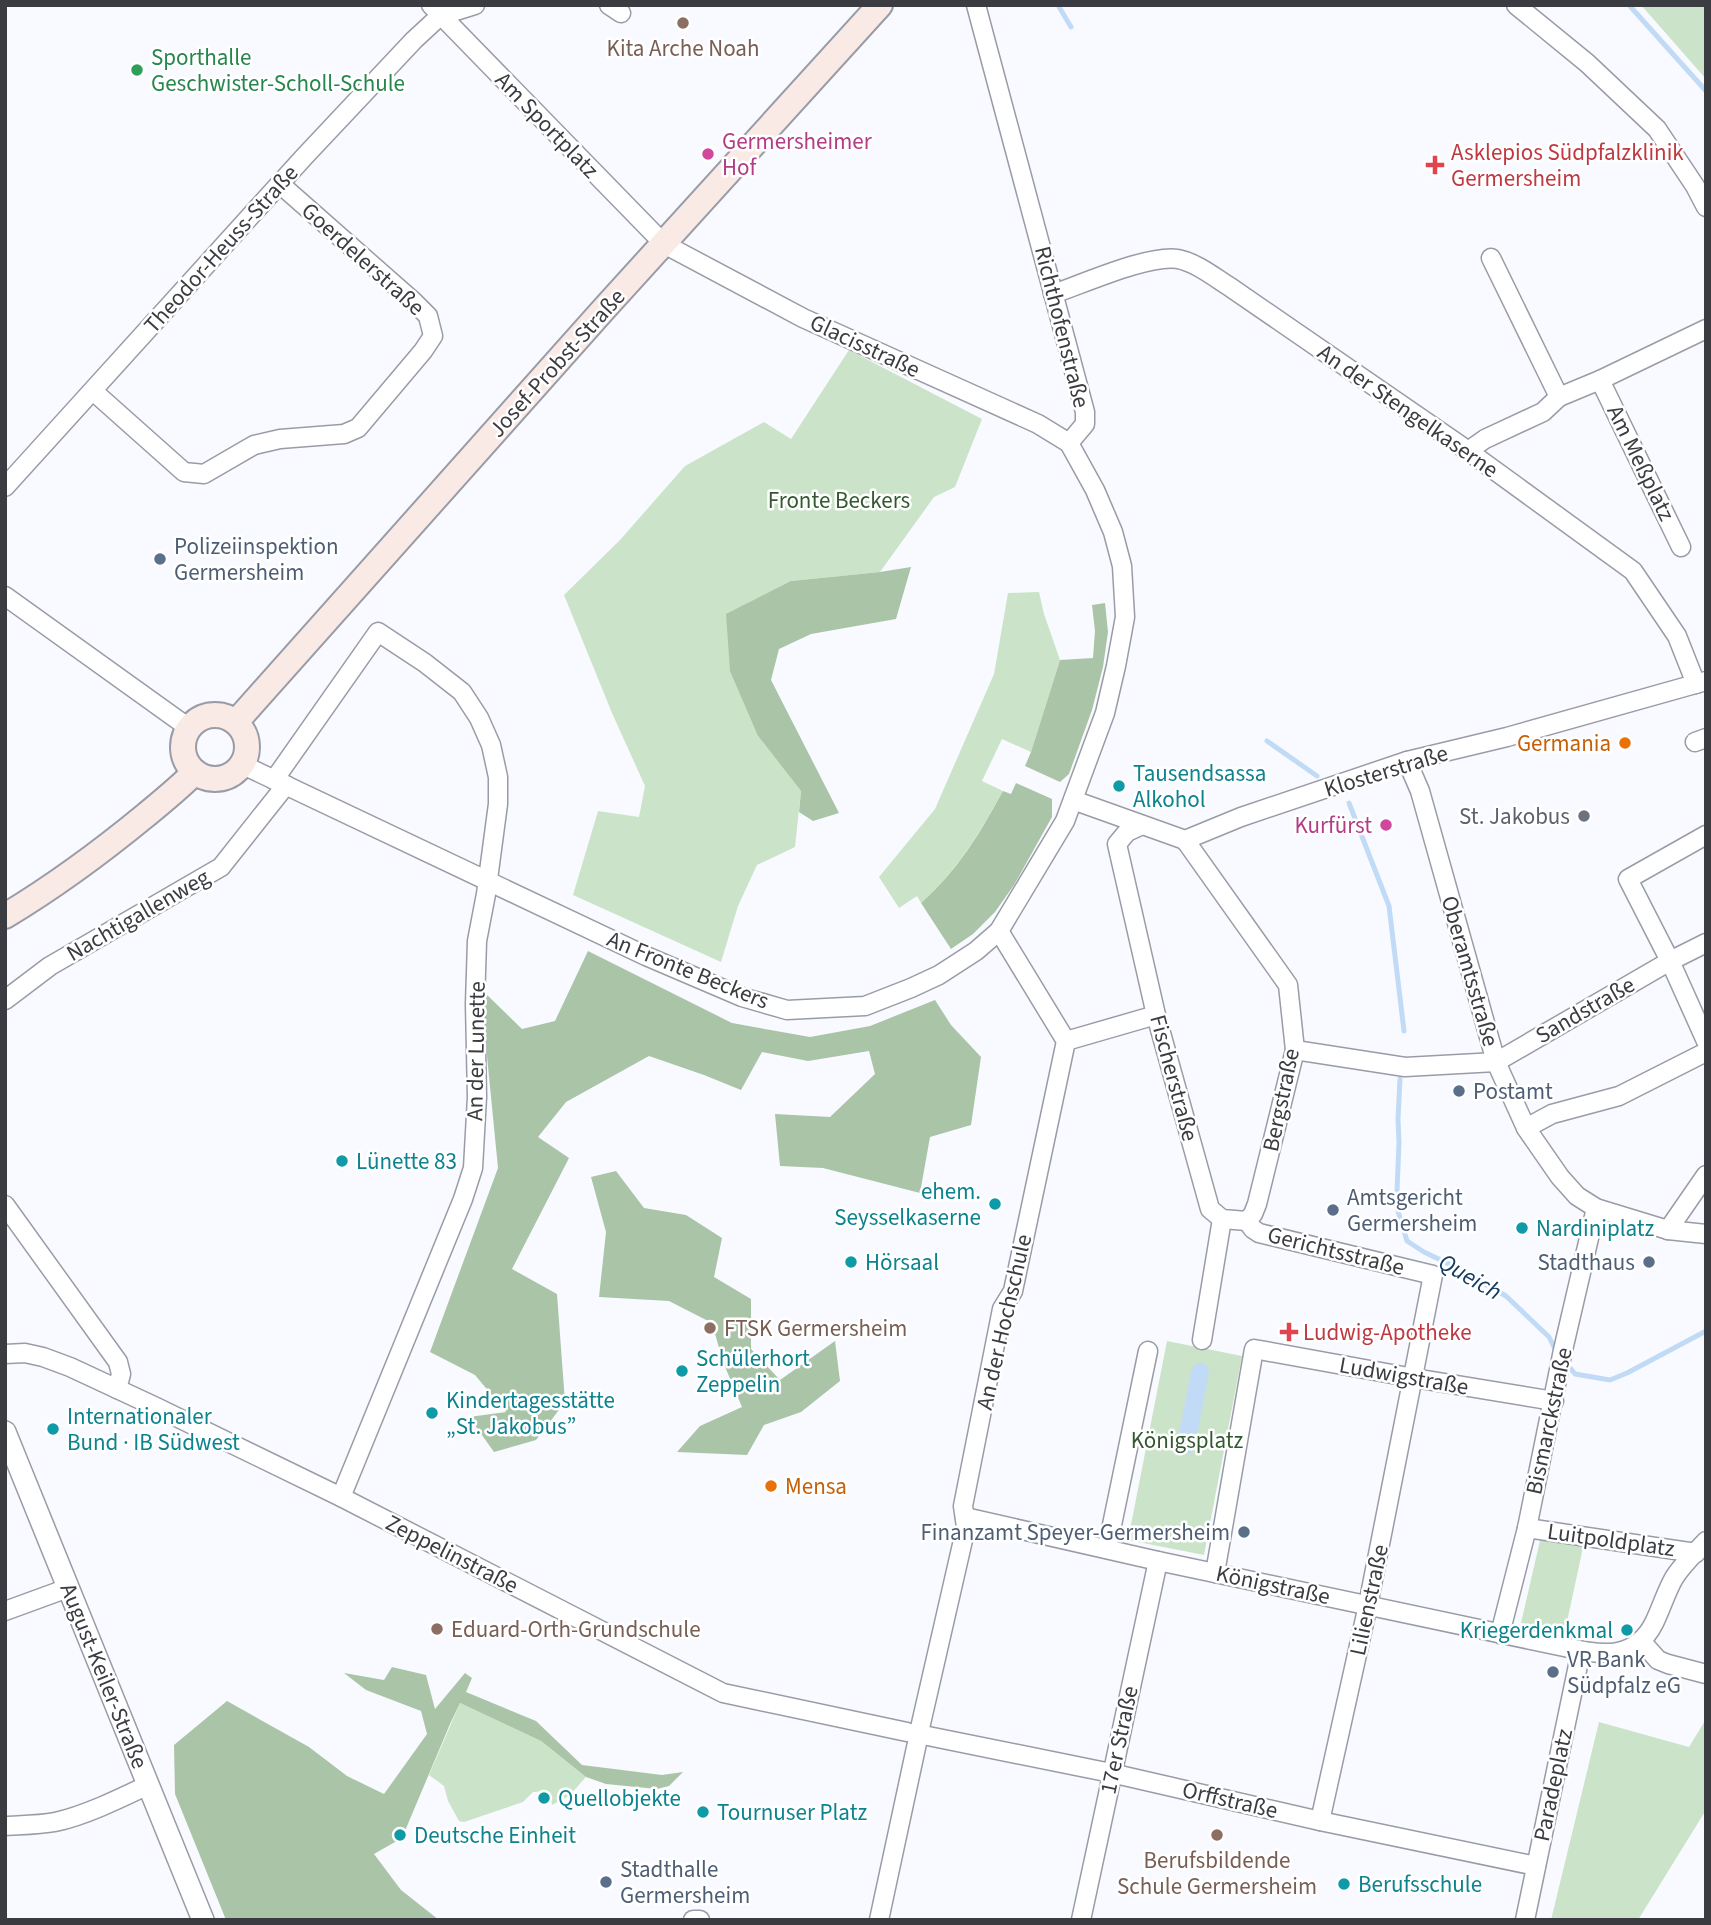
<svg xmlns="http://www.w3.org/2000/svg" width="1711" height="1925" viewBox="0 0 1711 1925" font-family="'Source Sans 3',sans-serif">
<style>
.green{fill:#cbe4c9}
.forest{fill:#aac4a8}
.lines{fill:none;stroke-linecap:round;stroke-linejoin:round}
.stream{stroke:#c1dbf7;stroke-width:5}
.canal{stroke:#c1dbf7;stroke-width:18}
.minor-casing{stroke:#999ca7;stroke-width:21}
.tertiary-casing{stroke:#999ca7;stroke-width:24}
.secondary-casing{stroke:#999ca7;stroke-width:28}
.minor{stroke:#fff;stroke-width:18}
.tertiary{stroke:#fff;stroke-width:21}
.secondary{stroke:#faeae5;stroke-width:24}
.education-dot{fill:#8d6e63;stroke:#fff;stroke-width:2.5}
.leisure-dot{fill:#2e9e5b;stroke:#fff;stroke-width:2.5}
.hotel-dot{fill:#d1479c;stroke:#fff;stroke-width:2.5}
.health-dot{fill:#e0444e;stroke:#fff;stroke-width:2.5}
.service-dot{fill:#5c6f8a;stroke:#fff;stroke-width:2.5}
.food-dot{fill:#e8710a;stroke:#fff;stroke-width:2.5}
.culture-dot{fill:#0f9aa8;stroke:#fff;stroke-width:2.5}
.worship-dot{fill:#6b7280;stroke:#fff;stroke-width:2.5}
.labels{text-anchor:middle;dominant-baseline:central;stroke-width:5;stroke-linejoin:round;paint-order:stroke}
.education-label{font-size:23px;fill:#785e54;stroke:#fff}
.leisure-label{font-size:23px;fill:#27864d;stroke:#fff;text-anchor:start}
.street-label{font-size:23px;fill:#3b3c41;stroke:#fff}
.hotel-label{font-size:23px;fill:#b23c85;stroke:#fff;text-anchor:start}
.health-label{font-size:23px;fill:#be3a42;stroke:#fff;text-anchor:start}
.park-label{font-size:23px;fill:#335931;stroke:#fff}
.service-label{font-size:23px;fill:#4e5e75;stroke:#fff;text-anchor:start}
.food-label{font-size:23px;fill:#c56008;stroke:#fff;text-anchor:end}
.culture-label{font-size:23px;fill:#0d838f;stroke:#fff;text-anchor:start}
.worship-label{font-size:23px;fill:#5b616d;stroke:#fff;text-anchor:end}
.water-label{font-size:24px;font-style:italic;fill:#143b60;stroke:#fff}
</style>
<rect width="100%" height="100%" fill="#f9faff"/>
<g class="green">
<path d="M 1641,5 L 1706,5 L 1706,79 Z"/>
<path d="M 849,350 L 982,419 L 955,487 L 934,497 L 880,572 L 791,581 L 758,736 L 801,791 L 795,847 L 757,865 L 738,906 L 721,962 L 573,895 L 598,811 L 639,817 L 645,786 L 612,713 L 564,595 L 620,540 L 685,466 L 764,422 L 791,439 Z"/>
<path d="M 1039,592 L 1044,614 L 1060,660 L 1031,752 L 1002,739 L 982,781 L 1003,791 C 980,832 957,871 921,903 L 917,896 L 899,908 L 879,877 L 935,809 L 994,674 L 1008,593 Z"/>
<path d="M 1167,1341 L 1242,1356 L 1204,1555 L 1128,1540 Z"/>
<path d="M 1541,1536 L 1584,1543 L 1565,1631 L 1521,1623 Z"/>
<path d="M 460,1703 L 541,1741 L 586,1777 L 569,1796 L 552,1805 L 550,1794 L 547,1791 L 533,1792 L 523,1802 L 464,1822 L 459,1821 L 448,1801 L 444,1786 L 429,1775 Z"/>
<path d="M 1706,1719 L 1706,1810 L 1638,1920 L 1551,1920 L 1599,1722 L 1689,1747 Z"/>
</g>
<g class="forest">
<path d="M 911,567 L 896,619 L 811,634 L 779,649 L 771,680 L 839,813 L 813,821 L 799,812 L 801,791 L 758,736 L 730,671 L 726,614 L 791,581 L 880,572 Z"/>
<path d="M 1105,603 L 1108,632 L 1103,667 L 1092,710 L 1069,774 L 1060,782 L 1025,766 L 1031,752 L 1060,660 L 1093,658 L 1095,631 L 1092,605 Z"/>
<path d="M 1016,783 L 1052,799 L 1052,817 L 1014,885 L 995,912 L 973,934 L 951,949 L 921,903 C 958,870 980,833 1003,791 L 1011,794 Z"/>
<path d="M 588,951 L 732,1023 L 810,1037 L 870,1026 L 935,1000 L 951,1025 L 981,1057 L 971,1125 L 930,1137 L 920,1193 L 823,1168 L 780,1166 L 775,1114 L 830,1117 L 875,1074 L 869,1051 L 808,1061 L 762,1052 L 741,1090 L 704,1075 L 649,1056 L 566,1102 L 538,1137 L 569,1158 L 512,1269 L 557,1294 L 565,1402 L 536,1440 L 494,1452 L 469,1417 L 506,1412 L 475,1375 L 430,1352 L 498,1168 L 486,1046 L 483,991 L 522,1029 L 555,1021 Z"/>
<path d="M 616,1171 L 644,1208 L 686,1215 L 722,1238 L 714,1277 L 751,1299 L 751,1349 L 780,1380 L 835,1341 L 840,1381 L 801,1412 L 764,1425 L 747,1455 L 677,1452 L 700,1426 L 742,1407 L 723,1362 L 712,1323 L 669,1301 L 599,1297 L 606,1232 L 591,1177 Z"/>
<path d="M 392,1667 L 426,1675 L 435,1709 L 465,1673 L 472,1678 L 466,1692 L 536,1721 L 582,1765 L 662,1775 L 683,1772 L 669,1786 L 657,1789 L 606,1784 L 586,1777 L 541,1741 L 460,1703 L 450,1724 L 402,1838 L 374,1854 L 401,1890 L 439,1920 L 226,1920 L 175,1794 L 174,1745 L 227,1701 L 309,1747 L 347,1776 L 384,1794 L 427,1734 L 421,1711 L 366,1690 L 344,1673 L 384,1680 Z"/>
</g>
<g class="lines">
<g class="stream">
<path d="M 1058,5 L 1071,27"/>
<path d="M 1629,5 L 1706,91"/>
<path d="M 1267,741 L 1317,776"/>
<path d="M 1349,803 L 1389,906 L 1404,1031"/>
<path d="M 1400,1079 L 1398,1119 L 1399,1142 L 1397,1191 L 1398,1211 L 1407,1241 L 1424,1252 L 1451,1265 L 1506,1296 L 1549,1337 L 1554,1347"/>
<path d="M 1571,1369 L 1575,1374 L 1610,1380 L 1627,1373 L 1706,1331"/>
</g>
<path class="canal" d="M 1186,1445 L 1200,1372"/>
<defs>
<g id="minor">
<path d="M 609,5 L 621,13"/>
<path d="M 976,5 L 1085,412 L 1085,424 L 1069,443"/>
<path d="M 1516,5 L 1587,63 L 1657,129 L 1695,186 L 1706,207"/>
<path d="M 1491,258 L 1559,397"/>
<path d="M 1053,294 C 1083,284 1149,254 1178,259 C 1197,263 1214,277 1230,287 L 1461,446 L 1633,571 L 1677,636 L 1696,684"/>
<path d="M 1600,380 L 1681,547"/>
<path d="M 93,391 L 184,472 L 204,474 L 254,445 L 280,439 L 344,434 L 358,428 L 423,351 L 433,336 L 428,316 L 414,302 L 280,184"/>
<path d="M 1468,451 L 1485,439 L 1543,412 L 1559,397 L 1600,380 L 1706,329"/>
<path d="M 5,487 L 304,157 L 414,40 L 440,16 L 475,5"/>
<path d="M 5,596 L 189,728"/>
<path d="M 1695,742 L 1706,738"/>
<path d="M 1407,761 L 1420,791 L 1496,1062 L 1526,1128 L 1560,1177 L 1577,1196 L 1596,1208 L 1668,1230 L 1706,1234"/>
<path d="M 243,765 L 646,956 L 742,997 L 787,1010 L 865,1006 L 911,988 L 939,975 L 976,951 L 999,931 L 1065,821 L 1105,713 L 1116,666 L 1125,617 L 1122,566 L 1113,532 L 1095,490 L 1069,443 L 1038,424 L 803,318 L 664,244 L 431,5"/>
<path d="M 274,780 L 378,632 L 425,663 L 462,692 L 479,718 L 491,745 L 498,777 L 498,804 L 486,894 L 477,941 L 475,1004 L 477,1097 L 473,1168 L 463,1199 L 341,1497"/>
<path d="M 1073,800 L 1185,840 L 1241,817 L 1407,761 L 1507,737 L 1706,681"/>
<path d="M 1142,825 L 1127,832 L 1117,844 L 1156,1015 L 1210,1209 L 1222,1219 L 1247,1221"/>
<path d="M 1706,835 L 1628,879 L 1670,961 L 1706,1041"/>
<path d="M 1185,840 L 1288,985 L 1295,1050 L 1257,1204 L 1253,1214 L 1247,1221"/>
<path d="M 5,1000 L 50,966 L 221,867 L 286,785"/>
<path d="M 1066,1041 L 1156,1015"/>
<path d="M 1295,1050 L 1405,1067 L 1496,1062 L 1670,961 L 1706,943"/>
<path d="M 1526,1128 L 1552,1114 L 1619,1096 L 1706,1052"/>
<path d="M 5,1205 L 118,1362 L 121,1374 L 117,1389"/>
<path d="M 1247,1221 L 1253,1229 L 1259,1233 L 1433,1275 L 1368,1605 L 1320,1821"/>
<path d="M 1668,1230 L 1706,1175"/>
<path d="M 1202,1340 L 1222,1219"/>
<path d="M 5,1354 L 25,1353 L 43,1357 L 70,1367 L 156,1407 L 341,1497 L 723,1693 L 907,1732"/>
<path d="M 965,1517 L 1158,1561 L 1569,1648 C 1603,1656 1636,1659 1654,1623 C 1661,1609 1666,1592 1674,1578 C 1682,1565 1695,1553 1706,1541"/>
<path d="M 1527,1528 L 1696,1553"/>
<path d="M 1107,1549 L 1148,1351"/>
<path d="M 1215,1573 L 1254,1349 L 1414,1378 L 1554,1401"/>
<path d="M 5,1611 L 68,1588"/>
<path d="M 1500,1634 L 1527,1528 L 1563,1350 L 1596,1208"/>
<path d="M 1642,1642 L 1658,1660 L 1668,1664 L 1706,1674"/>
<path d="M 920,1728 L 966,1527 L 963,1506 L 1002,1309 L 1013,1291 L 1066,1041 L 999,931"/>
<path d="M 923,1735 L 1111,1773 L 1320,1821 L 1536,1866"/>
<path d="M 5,1826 C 22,1825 39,1825 55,1822 C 84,1816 121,1798 148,1785"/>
<path d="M 693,1920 L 700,1920"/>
<path d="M 879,1920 L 917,1743"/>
<path d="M 1081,1920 L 1158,1561"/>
<path d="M 1525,1920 L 1581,1651"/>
</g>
<path id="tertiary" d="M 5,1432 L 203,1920"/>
<g id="secondary">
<circle cx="215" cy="747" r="32"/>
<path d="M 236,722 L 603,310 L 880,5"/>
<path d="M 5,916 C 55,886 101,852 146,815 C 163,801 179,788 195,772"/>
</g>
</defs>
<use href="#minor" class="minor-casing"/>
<use href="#tertiary" class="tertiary-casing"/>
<use href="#secondary" class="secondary-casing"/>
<use href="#minor" class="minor"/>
<use href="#tertiary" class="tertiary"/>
<use href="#secondary" class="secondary"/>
</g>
<g class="education-dot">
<circle cx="683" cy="23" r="7"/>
<circle cx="710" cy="1328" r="7"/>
<circle cx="437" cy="1629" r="7"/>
<circle cx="1217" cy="1835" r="7"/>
</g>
<circle class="leisure-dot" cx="137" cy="70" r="7"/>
<g class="hotel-dot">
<circle cx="708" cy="154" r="7"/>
<circle cx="1386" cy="825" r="7"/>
</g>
<g class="health-dot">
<path d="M1431.5 154.5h7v7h7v7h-7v7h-7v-7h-7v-7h7z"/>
<path d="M1285.5 1321.5h7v7h7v7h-7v7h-7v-7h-7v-7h7z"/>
</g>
<g class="service-dot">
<circle cx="160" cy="559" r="7"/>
<circle cx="1459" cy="1091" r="7"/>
<circle cx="1333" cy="1210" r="7"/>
<circle cx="1649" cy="1262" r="7"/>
<circle cx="1244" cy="1532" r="7"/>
<circle cx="1553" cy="1672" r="7"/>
<circle cx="606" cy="1882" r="7"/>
</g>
<g class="food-dot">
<circle cx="1625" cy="743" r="7"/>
<circle cx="771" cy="1486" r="7"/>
</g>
<g class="culture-dot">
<circle cx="1119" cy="786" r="7"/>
<circle cx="342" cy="1161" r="7"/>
<circle cx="995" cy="1204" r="7"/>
<circle cx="1522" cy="1228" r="7"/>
<circle cx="851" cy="1262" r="7"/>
<circle cx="682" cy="1371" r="7"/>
<circle cx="432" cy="1413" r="7"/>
<circle cx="53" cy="1429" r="7"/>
<circle cx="1627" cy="1630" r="7"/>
<circle cx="544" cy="1798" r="7"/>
<circle cx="703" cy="1812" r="7"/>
<circle cx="400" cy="1835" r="7"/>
<circle cx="1344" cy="1884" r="7"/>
</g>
<circle class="worship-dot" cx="1584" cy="816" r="7"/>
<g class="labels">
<g class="education-label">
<text x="683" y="48">Kita Arche Noah</text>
<text x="724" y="1328" text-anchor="start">FTSK Germersheim</text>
<text x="451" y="1629" text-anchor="start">Eduard-Orth-Grundschule</text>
<text x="1217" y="1860">Berufsbildende<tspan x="1217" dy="26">Schule Germersheim</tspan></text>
</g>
<g class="leisure-label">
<text x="151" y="57">Sporthalle<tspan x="151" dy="26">Geschwister-Scholl-Schule</tspan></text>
</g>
<g class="street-label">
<text transform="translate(547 125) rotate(46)">Am Sportplatz</text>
<text transform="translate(221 249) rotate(-48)">Theodor-Heuss-Straße</text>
<text transform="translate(363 259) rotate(42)">Goerdelerstraße</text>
<text transform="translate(1062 327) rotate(76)">Richthofenstraße</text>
<text transform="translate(865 346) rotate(25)">Glacisstraße</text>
<text transform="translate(557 363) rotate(-48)">Josef-Probst-Straße</text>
<text transform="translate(1408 411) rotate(35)">An der Stengelkaserne</text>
<text transform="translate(1641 463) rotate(64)">Am Meßplatz</text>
<text transform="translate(1386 771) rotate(-17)">Klosterstraße</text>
<text transform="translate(138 915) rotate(-30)">Nachtigallenweg</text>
<text transform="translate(688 970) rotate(22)">An Fronte Beckers</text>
<text transform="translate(1470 971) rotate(74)">Oberamtsstraße</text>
<text transform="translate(1585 1010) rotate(-30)">Sandstraße</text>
<text transform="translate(476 1051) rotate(-89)">An der Lunette</text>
<text transform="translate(1174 1078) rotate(75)">Fischerstraße</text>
<text transform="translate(1281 1100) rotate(-78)">Bergstraße</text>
<text transform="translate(1336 1251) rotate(14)">Gerichtsstraße</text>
<text transform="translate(1004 1322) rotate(-77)">An der Hochschule</text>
<text transform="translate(1404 1376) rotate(10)">Ludwigstraße</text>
<text transform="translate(1549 1421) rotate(-78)">Bismarckstraße</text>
<text transform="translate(1611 1540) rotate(8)">Luitpoldplatz</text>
<text transform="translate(452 1554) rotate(27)">Zeppelinstraße</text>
<text transform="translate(1273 1585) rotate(12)">Königstraße</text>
<text transform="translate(1369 1600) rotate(-78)">Lilienstraße</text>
<text transform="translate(104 1676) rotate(68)">August-Keiler-Straße</text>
<text transform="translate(1119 1740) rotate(-78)">17er Straße</text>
<text transform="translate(1553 1785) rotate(-78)">Paradeplatz</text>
<text transform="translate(1230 1800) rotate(13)">Orffstraße</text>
</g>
<g class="hotel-label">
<text x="722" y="141">Germersheimer<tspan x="722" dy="26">Hof</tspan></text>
<text x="1372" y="825" text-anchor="end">Kurfürst</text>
</g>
<g class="health-label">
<text x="1451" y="152">Asklepios Südpfalzklinik<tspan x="1451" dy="26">Germersheim</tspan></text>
<text x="1303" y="1332">Ludwig-Apotheke</text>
</g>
<g class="park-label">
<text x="839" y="500">Fronte Beckers</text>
<text x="1187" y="1440">Königsplatz</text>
</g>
<g class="service-label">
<text x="174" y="546">Polizeiinspektion<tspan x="174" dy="26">Germersheim</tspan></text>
<text x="1473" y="1091">Postamt</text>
<text x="1347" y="1197">Amtsgericht<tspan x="1347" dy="26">Germersheim</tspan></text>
<text x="1635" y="1262" text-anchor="end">Stadthaus</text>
<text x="1230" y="1532" text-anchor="end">Finanzamt Speyer-Germersheim</text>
<text x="1567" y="1659">VR Bank<tspan x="1567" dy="26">Südpfalz eG</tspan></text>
<text x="620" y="1869">Stadthalle<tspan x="620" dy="26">Germersheim</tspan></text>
</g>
<g class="food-label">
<text x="1611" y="743">Germania</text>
<text x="785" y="1486" text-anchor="start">Mensa</text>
</g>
<g class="culture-label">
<text x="1133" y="773">Tausendsassa<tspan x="1133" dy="26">Alkohol</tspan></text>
<text x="356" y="1161">Lünette 83</text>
<text x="981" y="1191" text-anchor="end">ehem.<tspan x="981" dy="26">Seysselkaserne</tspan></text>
<text x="1536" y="1228">Nardiniplatz</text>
<text x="865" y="1262">Hörsaal</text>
<text x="696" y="1358">Schülerhort<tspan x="696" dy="26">Zeppelin</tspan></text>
<text x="446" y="1400">Kindertagesstätte<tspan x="446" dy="26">„St. Jakobus”</tspan></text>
<text x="67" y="1416">Internationaler<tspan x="67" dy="26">Bund · IB Südwest</tspan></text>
<text x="1613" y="1630" text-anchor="end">Kriegerdenkmal</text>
<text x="558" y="1798">Quellobjekte</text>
<text x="717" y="1812">Tournuser Platz</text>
<text x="414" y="1835">Deutsche Einheit</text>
<text x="1358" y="1884">Berufsschule</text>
</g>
<g class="worship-label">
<text x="1570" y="816">St. Jakobus</text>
</g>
<g class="water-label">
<text transform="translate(1470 1277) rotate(30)">Queich</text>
</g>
</g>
<rect width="1711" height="1925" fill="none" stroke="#3b3c41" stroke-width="14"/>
</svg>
